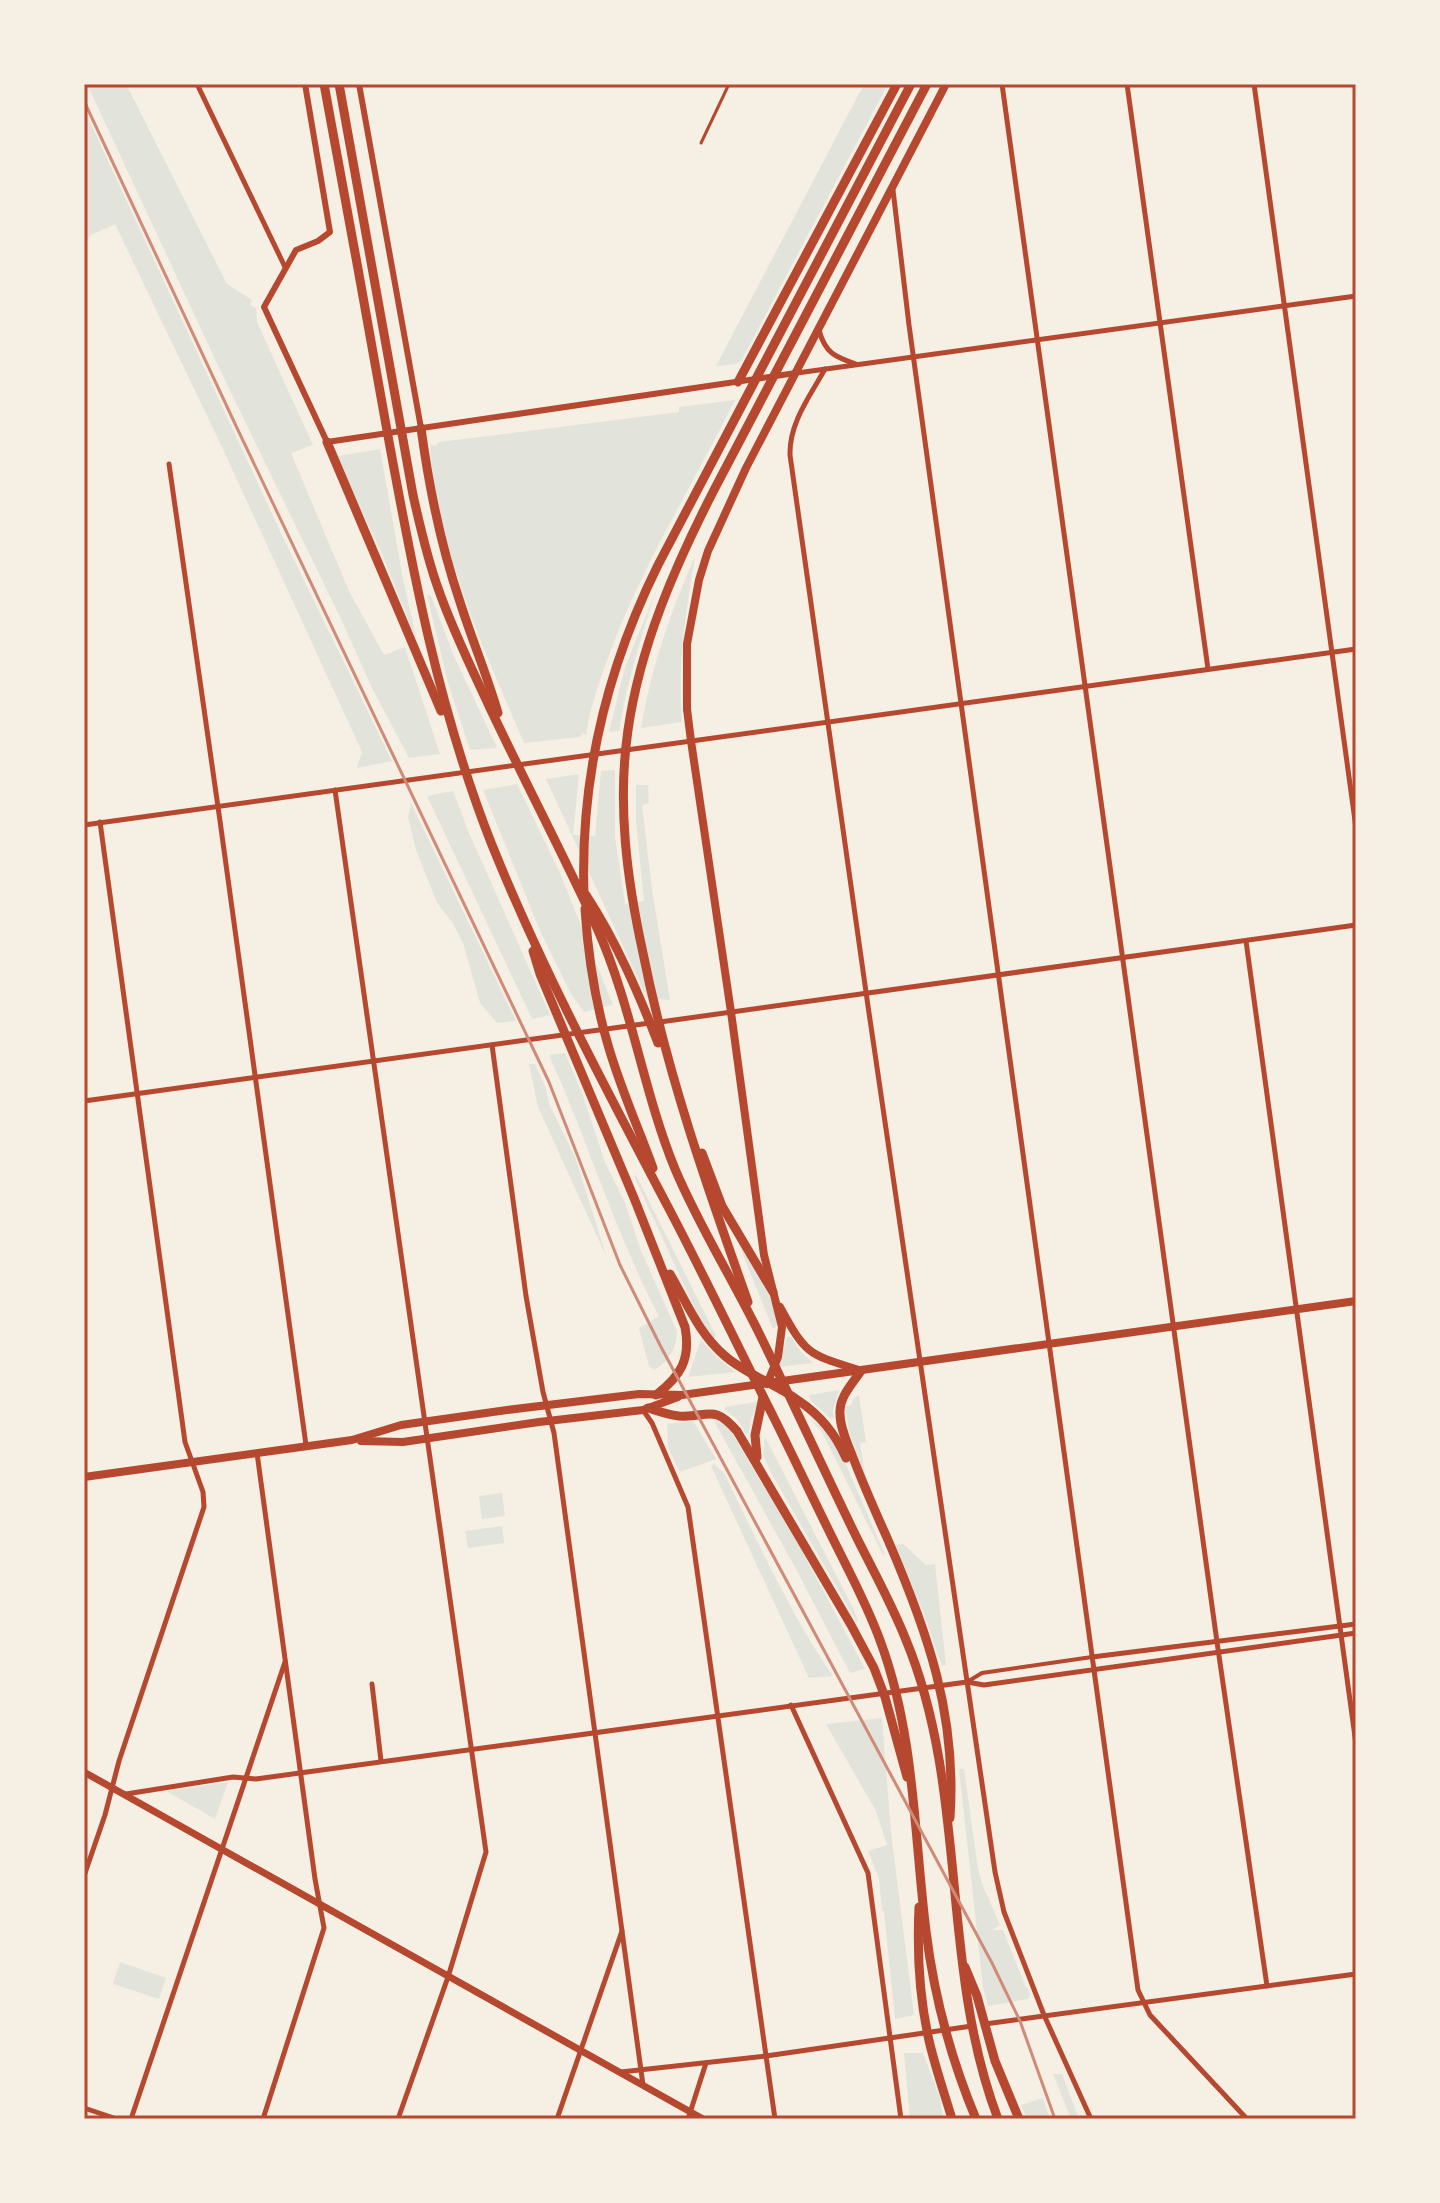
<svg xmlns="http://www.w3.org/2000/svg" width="1440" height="2203" viewBox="0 0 1440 2203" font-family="Rubik,sans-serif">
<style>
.green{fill:#e2e4dc}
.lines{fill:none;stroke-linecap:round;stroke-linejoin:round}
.service{stroke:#b5482f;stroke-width:3}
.pedestrian{stroke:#b5482f;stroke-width:4}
.minor{stroke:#b5482f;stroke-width:5}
.tertiary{stroke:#b5482f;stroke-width:6}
.secondary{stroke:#b5482f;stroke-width:7}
.primary{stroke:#b5482f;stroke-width:8}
.motorway{stroke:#b5482f;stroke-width:9}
.rail{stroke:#cf8b77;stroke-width:3}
.neatline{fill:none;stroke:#b5482f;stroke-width:3}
</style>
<rect width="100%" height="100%" fill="#f6efe4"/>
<g class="green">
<path d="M 87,84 L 126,84 L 227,284 L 252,300 L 250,305 L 256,308 L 257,322 L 313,445 L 291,453 L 349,591 L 384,655 L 405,647 L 440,754 L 409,758 L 372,688 L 340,617 L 221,372 Z"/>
<path d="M 864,84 L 888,84 L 741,361 L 736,364 L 716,366 Z"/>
<path d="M 84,109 L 280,531 L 392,761 L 357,768 L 362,752 L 221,445 L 115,224 L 91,235 L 84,246 Z"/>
<path d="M 735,400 C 694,482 645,561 612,647 C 602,675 590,705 586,735 L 583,733 L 580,737 L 524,743 C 483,647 437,549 430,444 L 436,446 L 439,442 L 679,412 L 679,407 Z"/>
<path d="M 380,449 L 403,579 L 417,641 L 381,551 L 339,464 L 338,456 Z"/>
<path d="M 695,556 C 686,612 677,664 682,722 L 641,728 C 651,668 671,611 695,556 Z"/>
<path d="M 657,589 C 641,636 627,682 619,731 L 609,732 L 625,667 Z"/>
<path d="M 427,595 L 431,596 L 454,656 L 497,748 L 470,750 L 448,683 Z"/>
<path d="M 615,770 L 615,837 L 625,904 L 644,901 L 636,821 L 636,785 L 648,785 L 649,803 L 642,805 L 652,889 L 670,1000 L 647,998 L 546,779 L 579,774 L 573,835 L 595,836 L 601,771 Z"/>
<path d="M 517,784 L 560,873 L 613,1005 L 584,1012 L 570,992 L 541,933 L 483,790 Z"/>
<path d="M 453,791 L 469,833 L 550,1015 L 532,1019 L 427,796 Z"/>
<path d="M 411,803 L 516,1021 L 497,1023 L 480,1003 L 463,943 L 452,922 L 437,903 L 416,850 L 408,817 Z"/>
<path d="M 565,1053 L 582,1093 L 605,1162 L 626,1205 L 641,1251 L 677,1331 C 677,1347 669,1362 654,1370 L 649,1366 L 639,1328 L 659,1316 C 615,1233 588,1141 549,1055 Z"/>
<path d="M 529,1064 L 535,1064 L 545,1086 L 550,1106 L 575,1157 L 607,1258 L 538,1107 Z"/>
<path d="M 636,1175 L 716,1336 L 714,1339 L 700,1320 L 634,1176 Z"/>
<path d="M 735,1235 C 751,1263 774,1293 777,1326 L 773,1329 Z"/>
<path d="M 787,1337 L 791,1337 L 801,1352 L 813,1363 L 778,1367 Z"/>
<path d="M 701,1340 L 716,1357 L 736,1372 L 688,1377 Z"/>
<path d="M 839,1390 L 833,1410 L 834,1418 L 831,1419 L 810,1400 L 809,1395 Z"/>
<path d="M 859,1395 L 866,1442 L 860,1443 L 866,1479 L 849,1431 L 845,1406 L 850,1406 L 854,1398 Z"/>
<path d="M 756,1402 L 758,1403 L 751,1419 L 749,1433 L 746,1434 L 737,1419 L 725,1410 L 725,1407 Z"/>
<path d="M 810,1419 L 826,1430 L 841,1453 L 885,1555 L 883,1555 L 822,1432 Z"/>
<path d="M 693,1421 L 716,1459 L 680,1472 L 668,1448 L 667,1424 Z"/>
<path d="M 714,1421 L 725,1423 L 732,1433 L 802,1551 L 865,1669 L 850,1673 L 797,1571 Z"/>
<path d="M 765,1437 L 853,1608 L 858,1621 L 856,1621 L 770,1471 L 763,1455 Z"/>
<path d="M 714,1464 L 724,1473 C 758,1542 789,1612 833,1676 L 809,1678 L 711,1466 Z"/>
<path d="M 502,1493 L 505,1516 L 482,1519 L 479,1496 Z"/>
<path d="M 502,1526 L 504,1543 L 468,1548 L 465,1531 Z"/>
<path d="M 903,1544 L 926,1565 L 935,1564 L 946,1665 L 942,1666 L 923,1611 L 894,1545 Z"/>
<path d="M 882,1718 L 891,1832 L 914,2015 L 895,2019 L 884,1911 L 882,1911 L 879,1878 L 868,1851 L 887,1845 L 876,1811 L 826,1724 Z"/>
<path d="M 959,1769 L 964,1769 L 978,1869 L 983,1886 L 1000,1925 L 992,1930 L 1003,1930 L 1026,1988 L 1028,1988 L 1030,1995 L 1028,1999 L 988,2006 L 983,1987 Z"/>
<path d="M 228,1782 L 215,1819 L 166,1791 Z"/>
<path d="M 120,1962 L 166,1978 L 159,1999 L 113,1984 Z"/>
<path d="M 904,2053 L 923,2053 L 940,2098 L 943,2119 L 910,2119 Z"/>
<path d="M 1053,2074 L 1062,2074 L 1079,2119 L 1071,2119 Z"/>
<path d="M 1043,2098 L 1050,2119 L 1027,2119 L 1021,2105 Z"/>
</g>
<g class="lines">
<path class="service" d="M 701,143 L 729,84"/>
<path class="pedestrian" d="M 967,1682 L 982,1673 L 1092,1657"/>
<g class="minor">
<path d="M 197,84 L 285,267"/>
<path d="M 1002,84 L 1217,1642 L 1267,1986"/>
<path d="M 1127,84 L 1208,669"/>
<path d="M 1254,84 L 1356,828"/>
<path d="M 893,190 L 909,325 L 1138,1990 L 1150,2015 L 1247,2119"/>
<path d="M 819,330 C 825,353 835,357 856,364"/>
<path d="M 825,369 C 810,396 789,423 790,455 L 868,1006 L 995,1872 L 1004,1912 L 1044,2015 L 1091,2119"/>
<path d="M 797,373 L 1356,296"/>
<path d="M 169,464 L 220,821 L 306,1445"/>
<path d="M 335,790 L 486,1852 L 448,1977 L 398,2119"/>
<path d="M 84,825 L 1356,649"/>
<path d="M 1246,941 L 1356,1744"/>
<path d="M 660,1022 L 1356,925"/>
<path d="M 492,1045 L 526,1296 L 543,1392 L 554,1433 L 643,2085"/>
<path d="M 84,1101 L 650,1023"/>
<path d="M 643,1410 L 652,1423 L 688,1507 L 775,2119"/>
<path d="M 257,1453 L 315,1879 L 324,1928 L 263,2119"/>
<path d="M 1092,1657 L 1356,1624"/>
<path d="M 372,1684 L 381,1761"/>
<path d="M 791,1705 L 868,1873 L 901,2119"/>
<path d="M 126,1794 L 233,1777 L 256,1779 L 967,1682 L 984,1685 L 1356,1633"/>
<path d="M 84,1876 L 105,1815 L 119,1761 L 204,1507 L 203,1492 L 185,1442 L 100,822"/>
<path d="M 985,2024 L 1356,1974"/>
<path d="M 621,2072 L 766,2056 L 972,2026"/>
<path d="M 84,2108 L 117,2119"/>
<path d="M 131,2119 L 285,1662"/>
<path d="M 557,2119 L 622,1931"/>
<path d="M 688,2119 L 706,2063"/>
</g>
<g class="tertiary">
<path d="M 305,84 L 330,232 L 318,241 L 296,250 L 264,307 L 327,442 L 796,373"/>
<path d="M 359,84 L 421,428"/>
</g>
<path class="secondary" d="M 84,1772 L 703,2119"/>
<g class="primary">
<path d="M 780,1307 C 806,1355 808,1354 859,1370"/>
<path d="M 767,1384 L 778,1357 L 782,1327 L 764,1255 L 731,1012 L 691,741 L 687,709 L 687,644 L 699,580 L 708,551 L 746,468 L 946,84"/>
<path d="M 361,1441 L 403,1442 L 539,1422 L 643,1410 L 678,1397"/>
<path d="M 84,1477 L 352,1440 L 401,1425 L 507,1410 L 639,1394 L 682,1395 L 1356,1301"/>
</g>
<g class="motorway">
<path d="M 324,84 C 345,198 366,311 386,425 C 412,568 438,709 492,845 C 542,969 605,1087 667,1205 C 704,1275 738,1347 774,1418 C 795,1460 815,1503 836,1545 C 852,1577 869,1609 881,1643 C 915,1736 914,1835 926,1931 C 934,1996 951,2059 976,2119"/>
<path d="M 339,84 L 413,495 C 420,526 427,558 438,588 C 452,629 472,669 490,708 C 525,782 563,854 597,928 C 632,1006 643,1091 675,1169 C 699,1226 732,1278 759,1333 C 791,1398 821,1464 853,1530 C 871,1567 891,1602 906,1640 C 969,1792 939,1964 998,2119"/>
<path d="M 738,382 L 897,84"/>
<path d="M 421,428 C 429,488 441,546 460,602 C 472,640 487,675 498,713"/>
<path d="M 327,442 L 441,711"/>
<path d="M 584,894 C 580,779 607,668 658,565 L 911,84"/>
<path d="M 586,895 C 616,941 638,992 658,1043"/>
<path d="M 585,909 C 588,955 595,1001 608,1045 C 620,1087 638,1127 653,1168"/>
<path d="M 533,951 L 540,974 L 634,1198 L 685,1327 C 691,1359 681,1376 656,1395"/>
<path d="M 702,1153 L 722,1206 L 773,1292"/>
<path d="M 670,1274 C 687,1303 699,1334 725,1356 C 747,1375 776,1384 799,1401 C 820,1415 836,1435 846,1458"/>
<path d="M 748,1302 C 707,1187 667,1073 643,953 C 627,880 617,805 628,730 C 640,646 675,566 714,490 L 927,84"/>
<path d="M 861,1371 C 852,1384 839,1397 840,1414 C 840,1428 847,1442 852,1455 C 863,1484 875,1511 888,1540 C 928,1633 957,1715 950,1818"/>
<path d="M 648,1408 C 658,1411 669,1415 679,1416 C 708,1418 713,1403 737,1431 L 851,1625 L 874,1668 L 885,1697 L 907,1777"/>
<path d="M 757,1457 L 755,1435 L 763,1397"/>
<path d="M 919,1907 C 917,1950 919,1994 928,2036 C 934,2064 944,2092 952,2119"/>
<path d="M 965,1967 L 977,1996 L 995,2061 L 1019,2119"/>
</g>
<path class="rail" d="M 84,101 L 237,428 L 549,1082 L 620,1265 L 661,1347 L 992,1963 L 1020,2021 L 1055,2119"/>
</g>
<rect width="1440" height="2203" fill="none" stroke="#f6efe4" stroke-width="172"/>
<rect x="86" y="86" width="1268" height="2031" class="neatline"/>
</svg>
